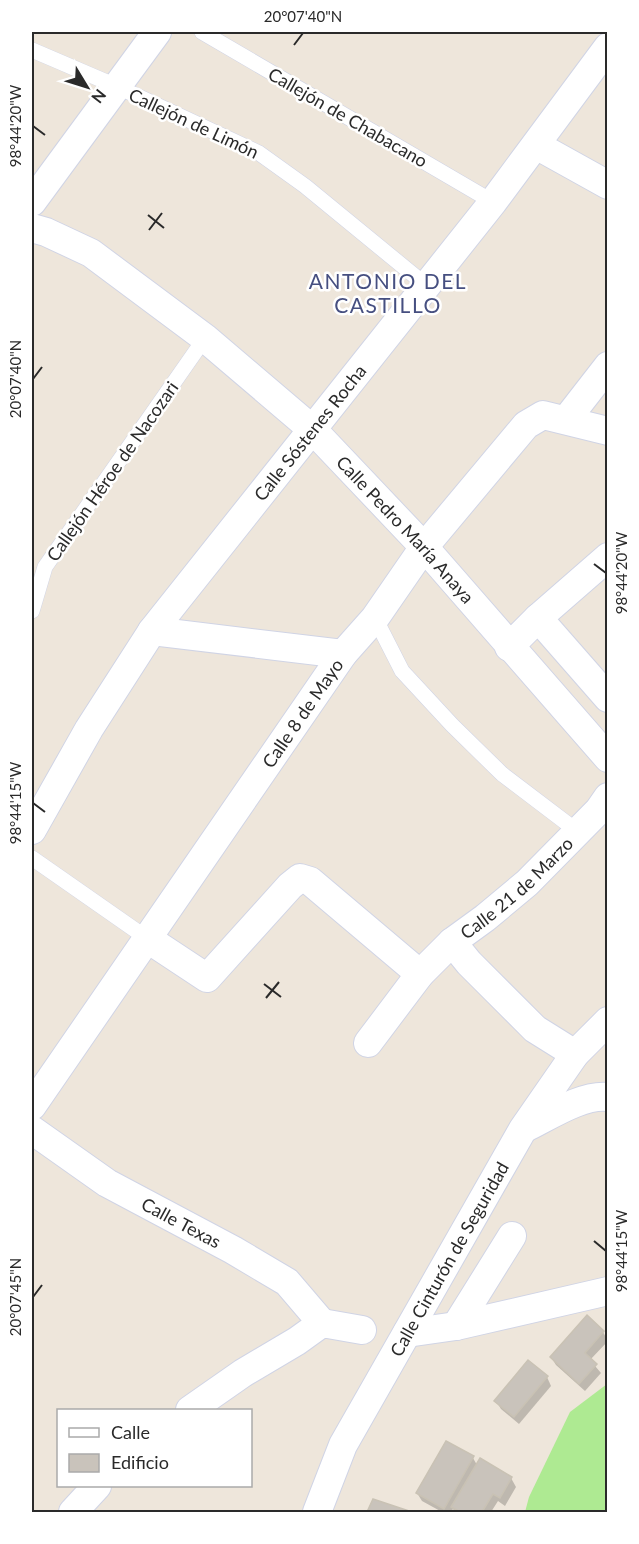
<svg xmlns="http://www.w3.org/2000/svg" width="639" height="1544" viewBox="0 0 639 1544" font-family="Lato,sans-serif">
<style>
.grass{fill:#aeea92}
.shadow{fill:#0003}
.building{fill:#c9c3bb;stroke:#c9c2b4;stroke-width:1.5}
.lines{fill:none;stroke-linecap:round;stroke-linejoin:round}
.lane-casing{stroke:#d0d4e5;stroke-width:16}
.street-casing{stroke:#d0d4e5;stroke-width:30}
.lane{stroke:#fff;stroke-width:15}
.street{stroke:#fff;stroke-width:28}
.ticks{fill:none;stroke:#2a2a2a;stroke-width:2}
.labels{text-anchor:middle;dominant-baseline:central;stroke-width:5;stroke-linejoin:round;paint-order:stroke}
.street-label{font-size:18px;fill:#2a2a2a;stroke:#fff}
.quarter-label{font-size:21px;letter-spacing:1.5px;fill:#464f80;stroke:#fff}
.neatline{fill:none;stroke:#2a2a2a;stroke-width:2}
.ticks-label{font-size:15px;text-anchor:middle;fill:#2a2a2a}
</style>
<rect width="100%" height="100%" fill="#eee6db"/>
<path class="grass" d="M 607,1384 L 607,1512 L 525,1512 L 529,1497 L 570,1412 Z"/>
<g class="shadow">
<path d="M 603,1332 L 608,1341 L 590,1360 L 601,1373 L 585,1391 L 556,1365 L 551,1357 Z"/>
<path d="M 547,1377 L 551,1386 L 519,1424 L 501,1409 L 496,1401 Z"/>
<path d="M 473,1458 L 477,1465 L 511,1478 L 516,1487 L 505,1506 L 498,1501 L 491,1512 L 455,1512 L 453,1509 L 451,1512 L 442,1512 L 422,1501 L 417,1493 Z"/>
<path d="M 374,1500 L 407,1512 L 369,1512 Z"/>
</g>
<g class="building">
<path d="M 587,1315 L 604,1331 L 585,1353 L 597,1364 L 579,1384 L 550,1357 Z"/>
<path d="M 528,1360 L 548,1376 L 514,1417 L 494,1401 Z"/>
<path d="M 446,1441 L 474,1456 L 444,1509 L 416,1493 Z"/>
<path d="M 480,1458 L 512,1477 L 500,1498 L 493,1494 L 482,1512 L 460,1512 L 451,1507 Z"/>
<path d="M 373,1499 L 412,1512 L 367,1512 Z"/>
</g>
<g class="lines">
<defs>
<g id="lane">
<path d="M 202,32 L 493,202"/>
<path d="M 32,50 L 116,86 L 259,153 L 305,186 L 427,286"/>
<path d="M 32,611 L 45,567 L 205,338"/>
<path d="M 375,618 L 402,671 L 452,725 L 502,774 L 577,831"/>
<path d="M 32,858 L 148,939"/>
</g>
<g id="street">
<path d="M 536,145 L 608,185"/>
<path d="M 32,202 L 157,32"/>
<path id="s1" d="M 32,228 L 46,232 L 91,253 L 205,338 L 313,430 L 424,547 L 608,758"/>
<path d="M 566,420 L 608,366"/>
<path d="M 538,618 L 608,698"/>
<path d="M 152,631 L 343,654"/>
<path d="M 509,647 L 538,618 L 608,557"/>
<path id="s2" d="M 32,830 L 89,729 L 152,631 L 493,202 L 608,47"/>
<path d="M 148,939 L 207,978 L 290,886 L 300,878 L 310,881 L 420,974"/>
<path d="M 452,942 L 469,963 L 535,1029 L 575,1054"/>
<path id="s3" d="M 368,1043 L 420,974 L 452,942 L 485,918 L 527,883 L 599,810 L 608,797"/>
<path id="s4" d="M 32,1106 L 343,654 L 375,618 L 424,547 L 526,425 L 543,415 L 608,431"/>
<path d="M 525,1128 C 548,1117 582,1094 608,1097"/>
<path id="s5" d="M 32,1130 L 107,1183 L 233,1250 L 287,1282 L 322,1323"/>
<path d="M 456,1326 L 512,1236"/>
<path d="M 407,1333 L 456,1326 L 608,1291"/>
<path d="M 190,1410 L 243,1373 L 297,1341 L 322,1323 L 362,1330"/>
<path d="M 73,1512 L 97,1486"/>
<path id="s6" d="M 317,1512 L 343,1445 L 523,1129 L 575,1054 L 608,1021"/>
</g>
</defs>
<use href="#lane" class="lane-casing"/>
<use href="#street" class="street-casing"/>
<use href="#lane" class="lane"/>
<use href="#street" class="street"/>
</g>
<path class="ticks" d="M 294,45 L 303,33M 33,126 L 45,135M 148,215 L 164,228M 149,230 L 162,213M 33,379 L 42,367M 594,564 L 606,573M 33,803 L 45,812M 264,984 L 281,997M 266,998 L 279,982M 594,1241 L 606,1251M 33,1297 L 42,1285"/>
<g class="labels">
<g class="street-label">
<text transform="translate(348 117) rotate(30)">Callejón de Chabacano</text>
<text transform="translate(194 123) rotate(25)">Callejón de Limón</text>
<text stroke="none"><textPath href="#s2" startOffset="486">Calle Sóstenes Rocha</textPath></text>
<text transform="translate(112 471) rotate(-55)">Callejón Héroe de Nacozari</text>
<text stroke="none"><textPath href="#s1" startOffset="484">Calle Pedro María Anaya</textPath></text>
<text stroke="none"><textPath href="#s4" startOffset="477">Calle 8 de Mayo</textPath></text>
<text stroke="none"><textPath href="#s3" startOffset="216">Calle 21 de Marzo</textPath></text>
<text stroke="none"><textPath href="#s5" startOffset="176">Calle Texas</textPath></text>
<text stroke="none"><textPath href="#s6" startOffset="286">Calle Cinturón de Seguridad</textPath></text>
</g>
<g class="quarter-label">
<text x="388" y="280">ANTONIO DEL<tspan x="388" dy="24">CASTILLO</tspan></text>
</g>
</g>
<rect width="639" height="1544" fill="none" stroke="#ffffff" stroke-width="66"/>
<rect x="57" y="1409" width="195" height="78" fill="#ffffff" stroke="#aaaaaa" stroke-width="1.5"/>
<rect x="69" y="1428" width="30" height="9" fill="#ffffff" stroke="#aaaaaa" stroke-width="1.5"/>
<text x="111" y="1439" font-size="18" fill="#2a2a2a">Calle</text>
<rect x="69" y="1454" width="30" height="18" fill="#c9c3bb" stroke="#aaaaaa" stroke-width="1.5"/>
<text x="111" y="1469" font-size="18" fill="#2a2a2a">Edificio</text>
<g transform="translate(87 87) rotate(128)" stroke="#ffffff" stroke-width="4.5" paint-order="stroke">
<path d="M0-4.5L10 22L0 15L-10 22Z" fill="#2a2a2a"/>
<text y="-9" font-size="16" font-weight="bold" text-anchor="middle" fill="#2a2a2a">N</text>
</g>
<rect x="33" y="33" width="573" height="1478" class="neatline"/>
<g class="ticks-label">
<text x="303" y="22">20°07'40"N</text>
<text transform="translate(16 126) rotate(-90)" y="5">98°44'20"W</text>
<text transform="translate(16 379) rotate(-90)" y="5">20°07'40"N</text>
<text transform="translate(622 573) rotate(-90)" y="5">98°44'20"W</text>
<text transform="translate(16 803) rotate(-90)" y="5">98°44'15"W</text>
<text transform="translate(622 1251) rotate(-90)" y="5">98°44'15"W</text>
<text transform="translate(16 1297) rotate(-90)" y="5">20°07'45"N</text>
</g>
</svg>
